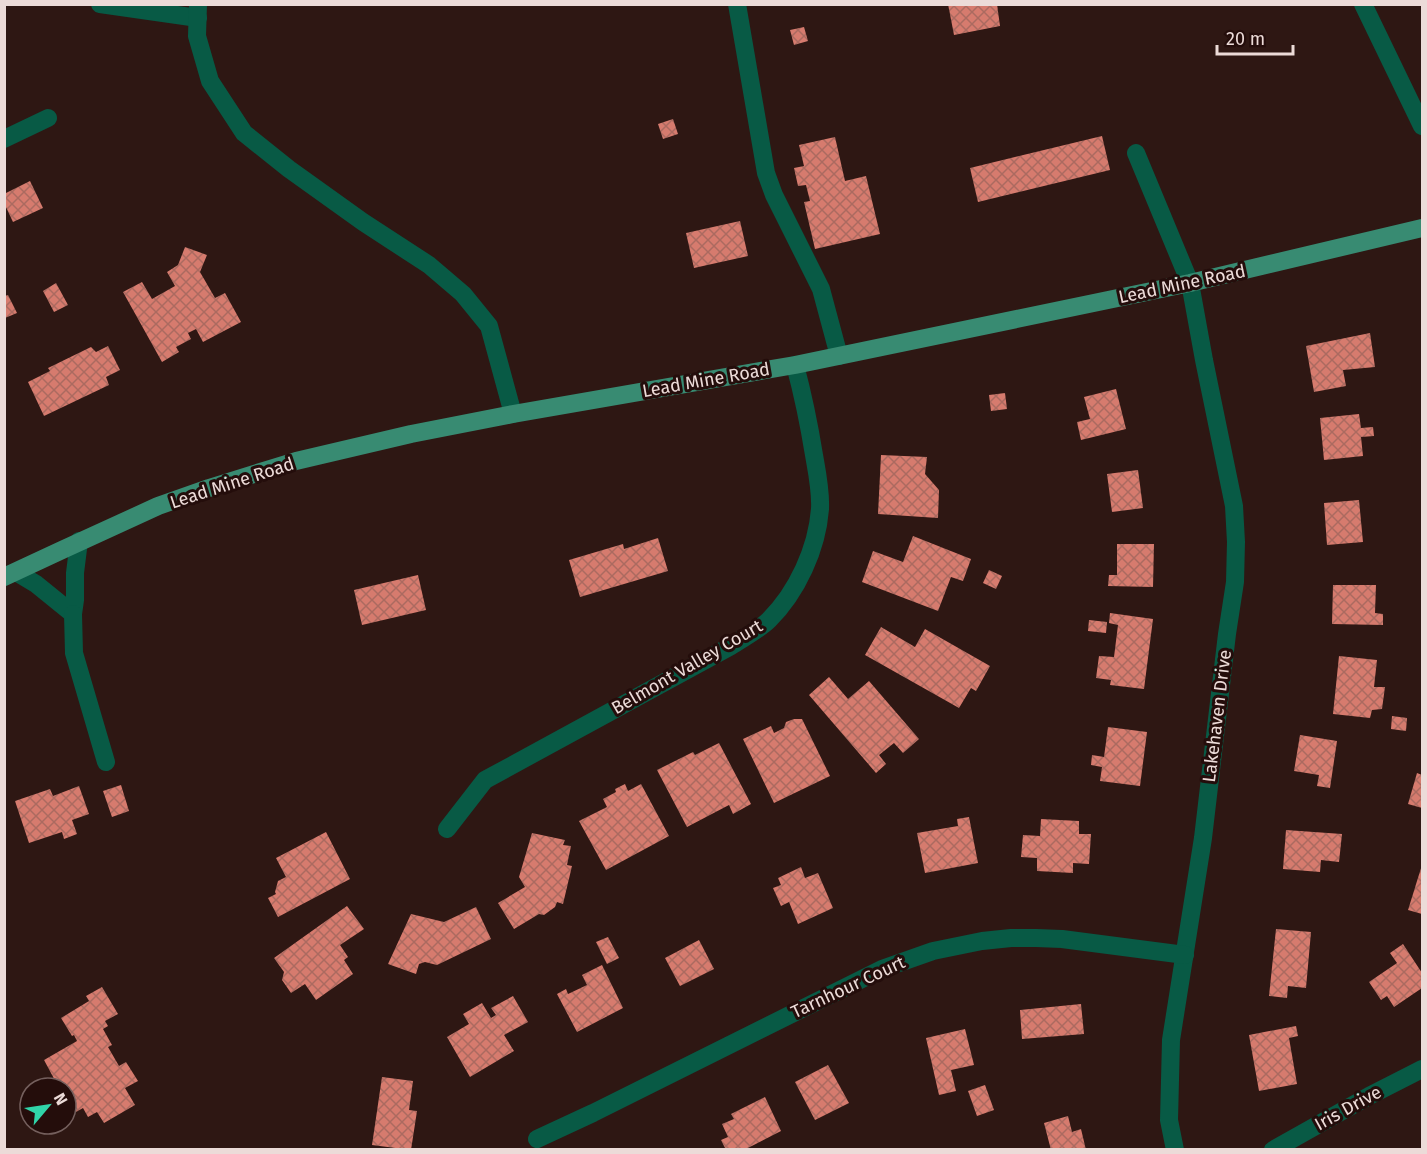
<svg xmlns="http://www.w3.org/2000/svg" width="1427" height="1154" viewBox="0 0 1427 1154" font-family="'Fira Sans',sans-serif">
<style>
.building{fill:url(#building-cross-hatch)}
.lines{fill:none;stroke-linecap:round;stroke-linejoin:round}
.minor{stroke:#085a45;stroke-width:18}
.major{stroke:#388b72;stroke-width:18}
.labels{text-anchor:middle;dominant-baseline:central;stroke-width:6;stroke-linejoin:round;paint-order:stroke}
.street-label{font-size:18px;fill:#ecdbd8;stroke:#240d0b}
</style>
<defs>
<pattern id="building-cross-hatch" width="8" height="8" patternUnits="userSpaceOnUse" patternTransform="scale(1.5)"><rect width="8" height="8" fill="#d67b6e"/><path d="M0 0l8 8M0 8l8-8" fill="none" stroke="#ab6a60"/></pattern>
</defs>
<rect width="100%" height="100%" fill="#2e1713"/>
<g class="building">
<path d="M 948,4 L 997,4 L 1000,26 L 954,35 Z"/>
<path d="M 804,27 L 808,41 L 794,45 L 790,30 Z"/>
<path d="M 673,119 L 678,134 L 663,139 L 658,124 Z"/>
<path d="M 1102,136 L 1110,170 L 978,202 L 970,168 Z"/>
<path d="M 835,137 L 845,181 L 866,176 L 880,234 L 815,249 L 804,202 L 810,201 L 806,185 L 798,186 L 794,168 L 804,166 L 799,145 Z"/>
<path d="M 30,181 L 43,208 L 13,222 L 4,203 L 4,194 Z"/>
<path d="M 740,221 L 748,256 L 694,268 L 686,233 Z"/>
<path d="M 185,247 L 207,255 L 200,272 L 215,298 L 225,293 L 241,322 L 203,342 L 196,329 L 188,333 L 191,339 L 176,347 L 179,352 L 162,362 L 123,292 L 142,282 L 152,299 L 175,286 L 167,272 L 178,265 Z"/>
<path d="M 56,283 L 68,305 L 54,312 L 43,291 Z"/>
<path d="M 8,295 L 17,313 L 5,318 L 4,296 Z"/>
<path d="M 1370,333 L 1375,367 L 1343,370 L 1346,386 L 1314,392 L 1306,346 Z"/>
<path d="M 108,346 L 120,370 L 106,377 L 109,385 L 44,416 L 28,382 L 50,371 L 48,368 L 91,347 L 96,352 Z"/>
<path d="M 1116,389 L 1126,429 L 1081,440 L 1077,422 L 1090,419 L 1084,397 Z"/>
<path d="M 1005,393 L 1007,409 L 991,411 L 989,395 Z"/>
<path d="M 1359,414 L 1361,428 L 1373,427 L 1374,436 L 1361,437 L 1363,456 L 1324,460 L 1320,418 Z"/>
<path d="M 881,455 L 927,457 L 925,474 L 939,490 L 938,518 L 878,514 Z"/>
<path d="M 1138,470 L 1143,508 L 1112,512 L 1107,474 Z"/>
<path d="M 1359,500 L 1363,542 L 1327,545 L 1324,503 Z"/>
<path d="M 913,536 L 971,559 L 963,581 L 951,577 L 938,611 L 862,582 L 873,551 L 903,562 Z"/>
<path d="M 658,538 L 668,571 L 580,597 L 569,560 L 623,544 L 624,549 Z"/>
<path d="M 1117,544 L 1154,544 L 1153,587 L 1108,586 L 1109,575 L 1117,575 Z"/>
<path d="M 989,570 L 1002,576 L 996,589 L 983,583 Z"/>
<path d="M 418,575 L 426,610 L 362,625 L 354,590 Z"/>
<path d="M 1333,585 L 1376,585 L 1375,613 L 1383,614 L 1383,625 L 1332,624 Z"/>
<path d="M 1110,613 L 1153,619 L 1144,689 L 1110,685 L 1111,680 L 1096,678 L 1099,656 L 1114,657 L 1118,625 L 1109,623 Z"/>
<path d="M 1089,620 L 1107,622 L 1106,633 L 1088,631 Z"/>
<path d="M 881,627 L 915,647 L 925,629 L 990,666 L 976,691 L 971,688 L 959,708 L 865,655 Z"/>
<path d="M 1339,656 L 1377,660 L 1374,687 L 1385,687 L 1382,709 L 1372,710 L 1370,718 L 1333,714 Z"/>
<path d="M 829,677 L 848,699 L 869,681 L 919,739 L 903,753 L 894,743 L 879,755 L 886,764 L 876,773 L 809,695 Z"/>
<path d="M 1392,716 L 1407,718 L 1406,731 L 1391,729 Z"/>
<path d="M 794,719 L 802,719 L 830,776 L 774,803 L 743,739 L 771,726 L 774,733 L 784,728 L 786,722 Z"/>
<path d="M 1108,727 L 1147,732 L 1140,786 L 1100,781 L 1102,767 L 1091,765 L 1092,755 L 1104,757 Z"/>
<path d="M 1300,735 L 1337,741 L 1330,788 L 1317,786 L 1319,775 L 1294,771 Z"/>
<path d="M 719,743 L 751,804 L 733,814 L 729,805 L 687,827 L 657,770 L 693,752 L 695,755 Z"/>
<path d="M 1417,773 L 1422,775 L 1422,808 L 1408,804 Z"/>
<path d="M 625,784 L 628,791 L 641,784 L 669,836 L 606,870 L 579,821 L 607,807 L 603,799 L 616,792 L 615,789 Z"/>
<path d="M 121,785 L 129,811 L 112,817 L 103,791 Z"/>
<path d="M 79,786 L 89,814 L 72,820 L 77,834 L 64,839 L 62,832 L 29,843 L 15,801 L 50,789 L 53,796 Z"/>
<path d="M 969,817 L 978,863 L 925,873 L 917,833 L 958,826 L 957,819 Z"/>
<path d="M 1041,819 L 1079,821 L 1079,834 L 1091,834 L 1089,864 L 1073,863 L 1073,873 L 1037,871 L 1037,858 L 1021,857 L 1023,835 L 1040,836 Z"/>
<path d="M 1286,830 L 1342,834 L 1339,862 L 1321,860 L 1320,872 L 1283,869 Z"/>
<path d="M 326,832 L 350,879 L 278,917 L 268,898 L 276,894 L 275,892 L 278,881 L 286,877 L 276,858 Z"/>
<path d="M 532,833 L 565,840 L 563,845 L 571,846 L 567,865 L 572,866 L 563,904 L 557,902 L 555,907 L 544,915 L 539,914 L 514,929 L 498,903 L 525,887 L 519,877 Z"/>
<path d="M 1422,865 L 1422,914 L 1408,910 Z"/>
<path d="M 801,867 L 805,878 L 818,873 L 833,908 L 798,924 L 789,902 L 781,906 L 773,888 L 781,885 L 778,878 Z"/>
<path d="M 347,906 L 364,929 L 340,945 L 348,957 L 344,960 L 353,974 L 316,1000 L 305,984 L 291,993 L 282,980 L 284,972 L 274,958 Z"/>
<path d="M 476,907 L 491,939 L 437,965 L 425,962 L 419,964 L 416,974 L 388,964 L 411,914 L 444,922 Z"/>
<path d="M 1276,929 L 1311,932 L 1306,988 L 1288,986 L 1287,998 L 1269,996 Z"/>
<path d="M 608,937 L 619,958 L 607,964 L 596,942 Z"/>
<path d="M 699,940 L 714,969 L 680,986 L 665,958 Z"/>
<path d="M 1403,944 L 1422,973 L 1422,988 L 1394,1007 L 1387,996 L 1381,1000 L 1369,982 L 1397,963 L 1390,953 Z"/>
<path d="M 602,965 L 623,1008 L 577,1032 L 557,994 L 566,989 L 568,994 L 587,985 L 582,975 Z"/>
<path d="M 102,987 L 118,1014 L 105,1021 L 108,1026 L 103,1029 L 112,1045 L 108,1047 L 119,1066 L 126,1062 L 138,1081 L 125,1088 L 135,1105 L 104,1123 L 97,1112 L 88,1117 L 83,1108 L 76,1112 L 66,1095 L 66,1088 L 59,1088 L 44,1060 L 77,1041 L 74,1035 L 72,1036 L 61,1018 L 89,1001 L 86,996 Z"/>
<path d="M 513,996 L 528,1022 L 504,1035 L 514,1051 L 470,1077 L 447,1037 L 469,1024 L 463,1014 L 482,1003 L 491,1018 L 496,1015 L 491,1008 Z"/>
<path d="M 1081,1004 L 1084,1034 L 1022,1039 L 1020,1010 Z"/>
<path d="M 1296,1026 L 1298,1036 L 1289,1038 L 1297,1084 L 1259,1091 L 1249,1035 Z"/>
<path d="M 965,1029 L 974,1065 L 951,1070 L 956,1091 L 939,1095 L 926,1038 Z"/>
<path d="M 828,1065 L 849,1103 L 815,1120 L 795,1082 Z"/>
<path d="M 382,1077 L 413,1081 L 409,1110 L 417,1111 L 411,1150 L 372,1145 Z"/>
<path d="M 985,1085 L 994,1110 L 977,1116 L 968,1091 Z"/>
<path d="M 765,1097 L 781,1131 L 744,1150 L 726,1150 L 721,1140 L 728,1137 L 722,1124 L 734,1119 L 731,1114 Z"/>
<path d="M 1068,1116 L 1072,1132 L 1081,1129 L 1086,1150 L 1051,1150 L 1044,1123 Z"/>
</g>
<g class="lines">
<g class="minor">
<path d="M 100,4 L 198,18"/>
<path d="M 198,4 L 197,36 L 210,81 L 244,133 L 289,169 L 363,222 L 429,265 L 463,294 L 489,326 L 513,414"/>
<path d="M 737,4 L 766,173 L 774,195 L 821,289 L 839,356"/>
<path d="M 1363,4 L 1422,126"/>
<path d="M 4,139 L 48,118"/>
<path d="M 1136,153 L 1190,283 L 1204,360 L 1234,506 L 1236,542 L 1235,582 L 1227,634 L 1203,838 L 1171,1040 L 1169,1120 L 1175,1150"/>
<path d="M 16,572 L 36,584 L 73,614 L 75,600 L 75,573 L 79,541"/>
<path d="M 73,614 L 74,653 L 106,762"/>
<path d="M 447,829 L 485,780 L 731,646 C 743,638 759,630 769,620 C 797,592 817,549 820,509 C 821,491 817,472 814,455 C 809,424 803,395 795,365"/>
<path d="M 537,1139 L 593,1113 L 882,969 L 933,951 L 982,941 L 1011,938 L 1036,938 L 1062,939 L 1185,955"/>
<path d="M 1273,1150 L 1369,1096 L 1422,1069"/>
</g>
<path class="major" d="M 4,577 L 62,550 L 158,506 L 209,488 L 296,461 L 411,434 L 513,414 L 795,365 L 1190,283 L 1422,228"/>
</g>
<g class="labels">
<g class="street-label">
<text transform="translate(1182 284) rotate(-12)">Lead Mine Road</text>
<text transform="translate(706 380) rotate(-10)">Lead Mine Road</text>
<text transform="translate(232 483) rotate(-18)">Lead Mine Road</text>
<text transform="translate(687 667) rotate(-30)">Belmont Valley Court</text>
<text transform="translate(1217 716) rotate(-83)">Lakehaven Drive</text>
<text transform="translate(848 987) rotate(-25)">Tarnhour Court</text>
<text transform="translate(1348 1108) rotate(-29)">Iris Drive</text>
</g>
</g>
<rect width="1427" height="1154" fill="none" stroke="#ecdbd8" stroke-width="12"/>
<g transform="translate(48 1106) rotate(61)"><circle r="28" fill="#240d0b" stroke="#745f5d" stroke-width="1.5"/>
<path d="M0-4.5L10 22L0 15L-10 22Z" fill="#30d4a9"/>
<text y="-9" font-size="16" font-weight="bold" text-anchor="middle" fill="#ecdbd8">N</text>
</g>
<path d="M1217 45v9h76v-9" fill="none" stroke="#ecdbd8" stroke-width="3"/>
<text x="1226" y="45" font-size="18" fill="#ecdbd8" stroke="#240d0b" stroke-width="4.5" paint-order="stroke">20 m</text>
</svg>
